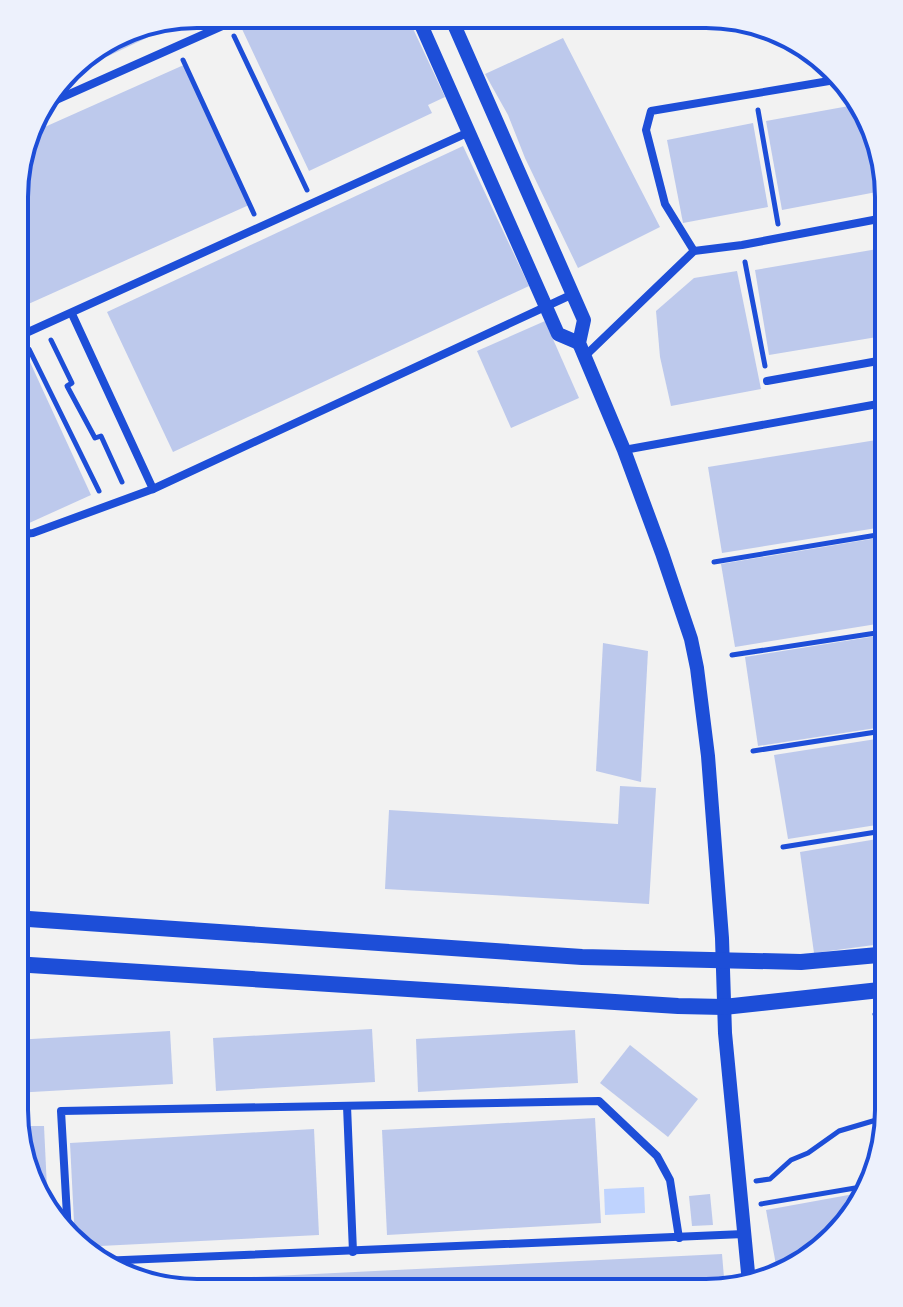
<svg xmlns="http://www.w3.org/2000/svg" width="903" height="1307" viewBox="0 0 903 1307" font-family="'Varela Round',sans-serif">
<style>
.water{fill:#bfd3fe}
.building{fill:#bdc9ec}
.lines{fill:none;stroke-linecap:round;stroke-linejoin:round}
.path{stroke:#1d4ed8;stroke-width:5}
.minor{stroke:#1d4ed8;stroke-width:8}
.tertiary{stroke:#1d4ed8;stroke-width:14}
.secondary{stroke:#1d4ed8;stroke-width:16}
.rim{fill:none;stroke:#1d4ed8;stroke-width:4}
</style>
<rect width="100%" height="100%" fill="#f2f2f2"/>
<path class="water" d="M 644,1187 L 645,1213 L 605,1215 L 604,1189 Z"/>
<g class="building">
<path d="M 409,20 L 445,97 L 428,105 L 432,113 L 309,171 L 242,29 L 255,22 Z"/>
<path d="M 178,23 L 100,60 L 62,78 L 77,59 L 138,24 Z"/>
<path d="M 563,38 L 660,227 L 578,268 L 525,158 L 508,115 L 485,74 Z"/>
<path d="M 186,64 L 249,205 L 15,310 L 16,173 L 29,134 Z"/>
<path d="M 860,104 L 870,117 L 887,190 L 782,210 L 766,121 Z"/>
<path d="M 753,123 L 768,207 L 683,223 L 667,140 Z"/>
<path d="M 463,146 L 529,286 L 173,452 L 107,312 Z"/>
<path d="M 889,247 L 889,335 L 769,355 L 755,270 Z"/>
<path d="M 737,271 L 761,389 L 671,406 L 660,357 L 656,311 L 694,278 Z"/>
<path d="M 545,321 L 579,398 L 511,428 L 477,351 Z"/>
<path d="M 24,349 L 91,495 L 27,524 L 15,524 L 15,353 Z"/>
<path d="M 889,438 L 889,526 L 722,553 L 708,467 Z"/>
<path d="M 889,536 L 889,622 L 735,647 L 721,564 Z"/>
<path d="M 889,634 L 889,726 L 758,746 L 745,657 Z"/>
<path d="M 603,643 L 648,651 L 641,782 L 596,771 Z"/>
<path d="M 889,737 L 889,823 L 788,839 L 774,755 Z"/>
<path d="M 620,786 L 656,788 L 649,904 L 385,889 L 389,810 L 618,824 Z"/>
<path d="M 889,837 L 889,943 L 814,953 L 800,852 Z"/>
<path d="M 372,1029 L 375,1082 L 216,1091 L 213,1038 Z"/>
<path d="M 575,1030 L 578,1083 L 418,1092 L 416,1039 Z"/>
<path d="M 170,1031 L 173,1084 L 14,1093 L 14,1040 Z"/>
<path d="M 630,1045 L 698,1099 L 668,1137 L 600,1083 Z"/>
<path d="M 595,1118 L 601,1223 L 387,1235 L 382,1130 Z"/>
<path d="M 18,1126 L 44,1126 L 48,1209 L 33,1190 Z"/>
<path d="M 314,1129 L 319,1235 L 80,1247 L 75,1242 L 70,1143 Z"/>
<path d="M 865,1192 L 858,1212 L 786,1274 L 778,1276 L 766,1210 Z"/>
<path d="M 710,1194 L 713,1225 L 692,1226 L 689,1196 Z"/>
<path d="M 722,1254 L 725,1289 L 706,1293 L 174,1291 L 150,1282 Z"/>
</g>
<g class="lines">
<g class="path">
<path d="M 234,36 L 307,190"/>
<path d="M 183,60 L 254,214"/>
<path d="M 758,110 L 778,224"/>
<path d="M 745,262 L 765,366"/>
<path d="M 51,340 L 72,383 L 67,386 L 95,438 L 101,436 L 122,482"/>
<path d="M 29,349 L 99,491"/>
<path d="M 714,562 L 889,533"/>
<path d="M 732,655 L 889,631"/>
<path d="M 753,751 L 889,730"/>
<path d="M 783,847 L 889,830"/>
<path d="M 875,1014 L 889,1019"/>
<path d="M 756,1181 L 770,1179 L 791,1160 L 808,1153 L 839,1131 L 883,1118 L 889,1120"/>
<path d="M 761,1204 L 867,1186"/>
</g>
<g class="minor">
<path d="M 38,108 L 229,23"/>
<path d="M 694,251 L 665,204 L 646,130 L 651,111 L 835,80 L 842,82"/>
<path d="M 72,314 L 153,489"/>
<path d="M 15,338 L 469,132"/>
<path d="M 585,356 L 694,251 L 742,245 L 889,217"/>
<path d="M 767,381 L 889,359"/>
<path d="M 624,450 L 889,402"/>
<path d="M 15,535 L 33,533 L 153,489 L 573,294"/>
<path d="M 347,1106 L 353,1252"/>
<path d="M 68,1233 L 61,1111 L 599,1101 L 657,1156 L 670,1180 L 679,1238"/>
<path d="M 100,1261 L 744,1234"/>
</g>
<g class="tertiary">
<path d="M 419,20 L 558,334 L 579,343"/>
<path d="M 452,20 L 584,320 L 579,343 L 624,450 L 662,553 L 691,639 L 697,668 L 708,756 L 722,938 L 725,1033 L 749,1283"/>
</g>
<g class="secondary">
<path d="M 14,918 L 582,957 L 801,962 L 889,954"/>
<path d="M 14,964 L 678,1006 L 724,1007 L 889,989"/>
</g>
</g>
<path d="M0 0H903V1307H0ZM197 28H706A169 169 0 0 1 875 197V1110A169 169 0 0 1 706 1279H197A169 169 0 0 1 28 1110V197A169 169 0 0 1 197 28Z" fill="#edf1fc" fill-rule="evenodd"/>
<path class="rim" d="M197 28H706A169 169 0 0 1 875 197V1110A169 169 0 0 1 706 1279H197A169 169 0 0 1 28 1110V197A169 169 0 0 1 197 28Z"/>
</svg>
